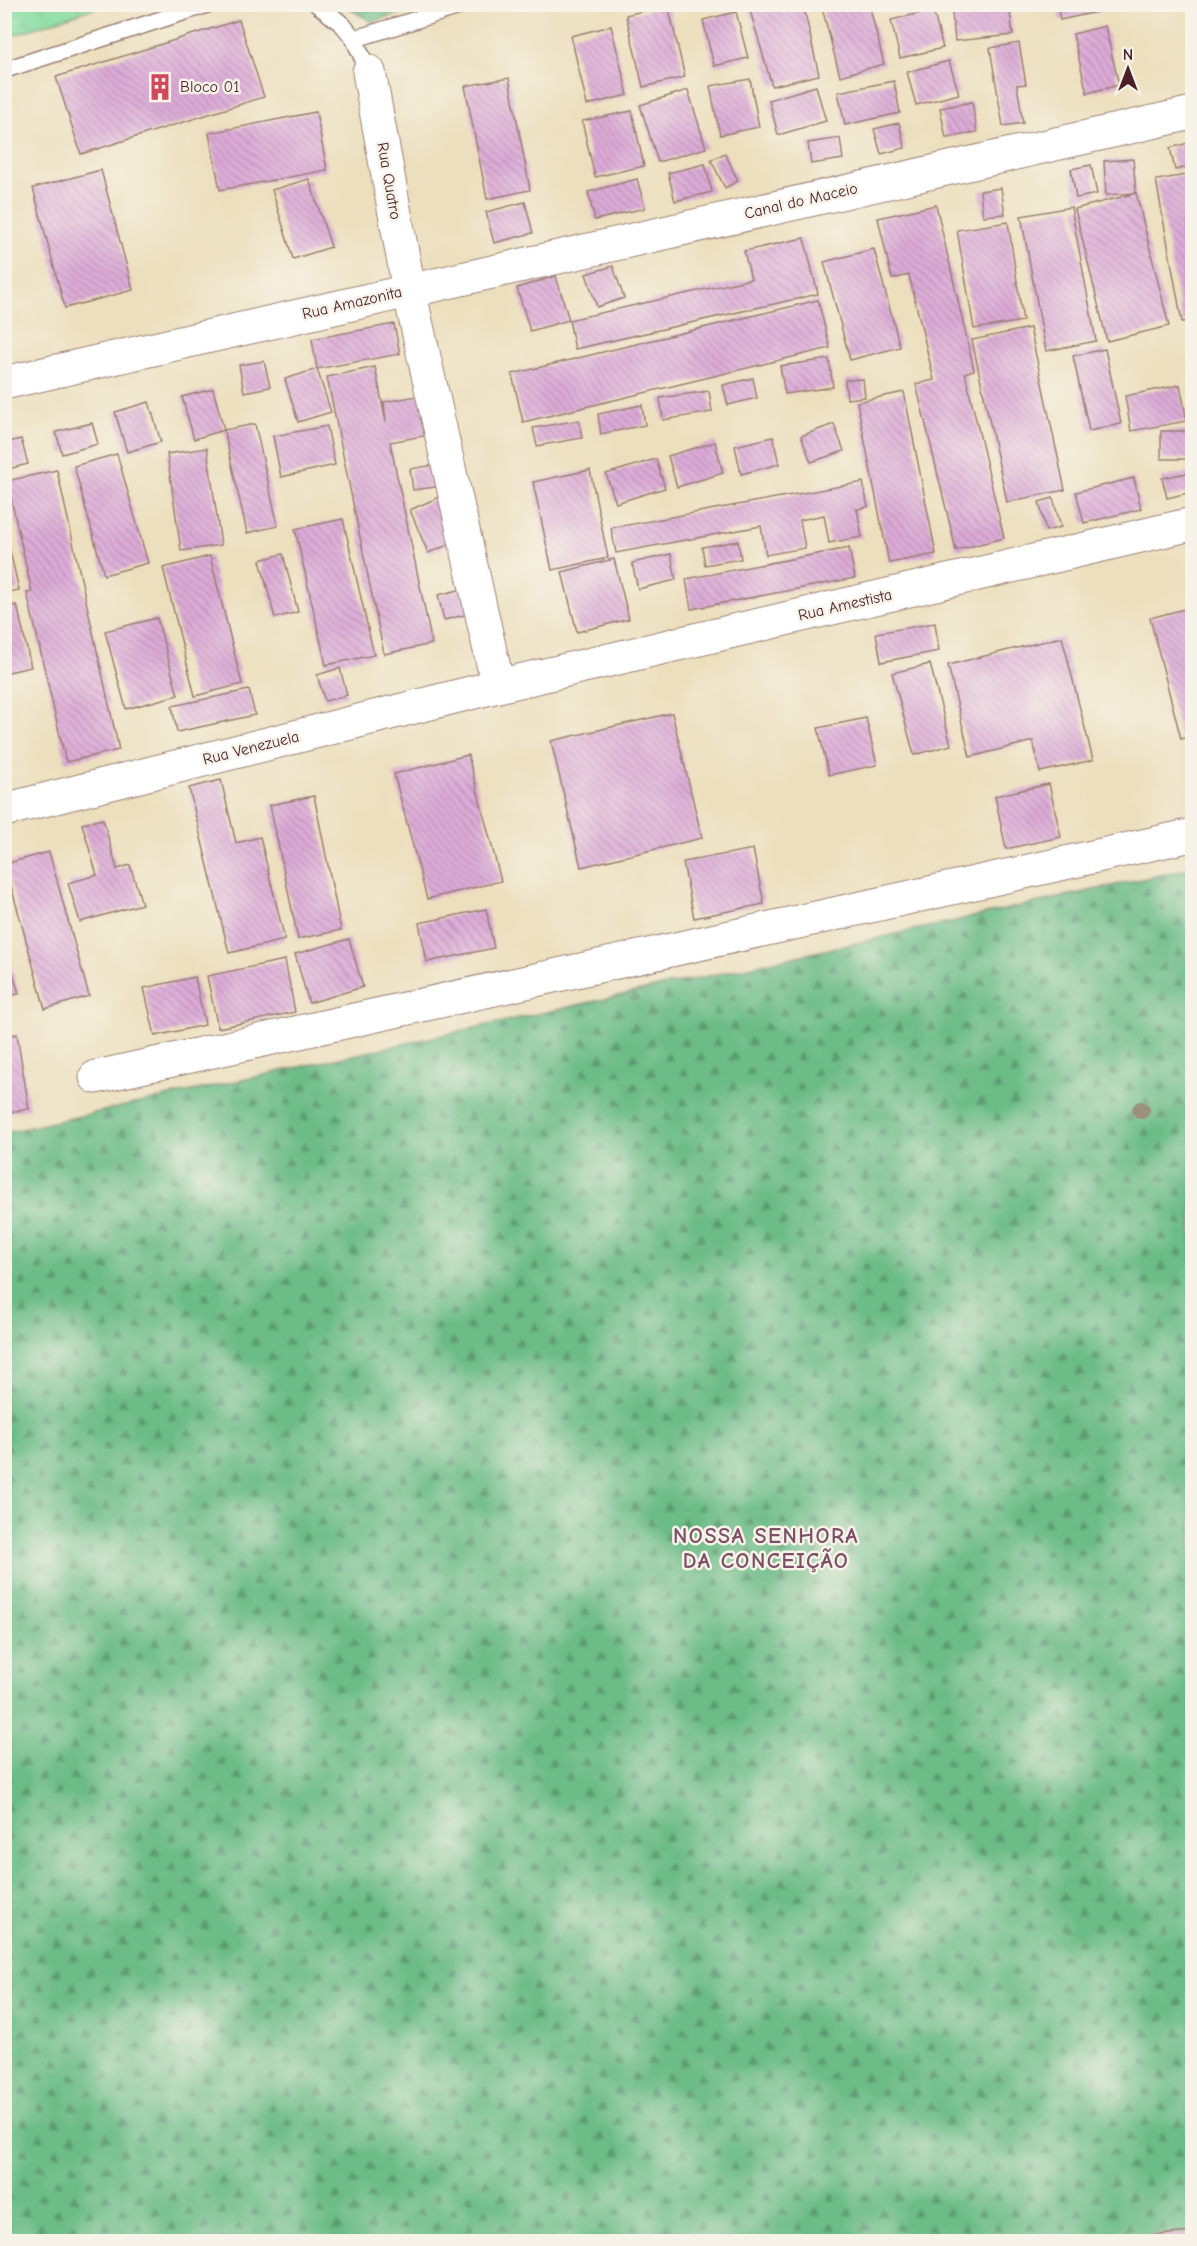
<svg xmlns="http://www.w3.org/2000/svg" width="1197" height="2246" viewBox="0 0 1197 2246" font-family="'Comic Neue',sans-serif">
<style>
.grass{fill:url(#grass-tufts);stroke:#687e66;stroke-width:1.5}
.forest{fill:url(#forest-firs);stroke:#5b6e59;stroke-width:1.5}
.building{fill:url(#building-back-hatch)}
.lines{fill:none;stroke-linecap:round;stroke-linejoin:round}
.service-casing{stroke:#9b7f74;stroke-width:19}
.minor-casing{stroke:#9b7f74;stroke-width:35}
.service{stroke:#fff;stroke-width:16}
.minor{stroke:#fff;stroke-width:33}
.tree{fill:#9b8f7d}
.labels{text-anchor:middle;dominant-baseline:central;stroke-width:5;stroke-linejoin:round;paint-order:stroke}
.poi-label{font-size:16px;fill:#4a1f2b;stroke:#f7f3e8;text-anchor:start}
.street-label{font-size:16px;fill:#4a1f2b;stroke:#f7f3e8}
.district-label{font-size:22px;font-weight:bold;letter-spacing:1.5px;fill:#7d5068;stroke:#f7f3e8}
</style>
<defs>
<pattern id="grass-tufts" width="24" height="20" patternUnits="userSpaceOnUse" patternTransform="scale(1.5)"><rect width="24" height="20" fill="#85dda1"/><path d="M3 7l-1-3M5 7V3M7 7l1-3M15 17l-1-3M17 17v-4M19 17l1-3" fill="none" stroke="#74bd8b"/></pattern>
<pattern id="forest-firs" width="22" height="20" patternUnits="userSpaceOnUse" patternTransform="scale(1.5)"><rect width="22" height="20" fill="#6cbc87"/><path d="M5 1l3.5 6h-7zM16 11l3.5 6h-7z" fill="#5b986f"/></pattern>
<pattern id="building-back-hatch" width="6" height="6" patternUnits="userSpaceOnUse" patternTransform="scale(1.5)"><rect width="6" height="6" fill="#ddacd8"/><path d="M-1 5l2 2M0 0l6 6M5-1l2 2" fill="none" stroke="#b58baf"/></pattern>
</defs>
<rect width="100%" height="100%" fill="#f7f3e8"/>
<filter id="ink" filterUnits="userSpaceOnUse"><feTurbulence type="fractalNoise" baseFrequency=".0167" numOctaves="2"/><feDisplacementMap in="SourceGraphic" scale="12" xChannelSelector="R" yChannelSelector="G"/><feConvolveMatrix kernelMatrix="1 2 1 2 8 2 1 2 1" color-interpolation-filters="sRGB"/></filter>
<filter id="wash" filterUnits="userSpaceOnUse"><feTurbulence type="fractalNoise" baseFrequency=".008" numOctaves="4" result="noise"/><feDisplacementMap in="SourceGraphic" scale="24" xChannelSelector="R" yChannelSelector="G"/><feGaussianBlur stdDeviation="1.35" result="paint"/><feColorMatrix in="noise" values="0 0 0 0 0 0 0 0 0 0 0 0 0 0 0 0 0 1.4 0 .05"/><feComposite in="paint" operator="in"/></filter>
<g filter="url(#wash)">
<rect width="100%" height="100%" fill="#ecdfbd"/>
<path class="grass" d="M 9,4 L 103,4 L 103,5 L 5,38 L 5,6 Z"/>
<g class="forest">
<path d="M 343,5 L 426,5 L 372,22 Z"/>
<path d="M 1192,868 L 1192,2232 L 1080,2242 L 10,2241 L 4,2229 L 4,1133 Z"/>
</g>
<g id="blocks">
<g class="building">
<path d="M 758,4 L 803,4 L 819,75 L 772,86 L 749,7 Z"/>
<path d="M 821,4 L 869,4 L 884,64 L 840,76 Z"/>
<path d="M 951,4 L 1009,4 L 1013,35 L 955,41 Z"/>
<path d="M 1057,4 L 1114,4 L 1115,8 L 1060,20 Z"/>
<path d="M 668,5 L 685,77 L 643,87 L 626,15 Z"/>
<path d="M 933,10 L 943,48 L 900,58 L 891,20 Z"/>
<path d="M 736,12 L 748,58 L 714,66 L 703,20 Z"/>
<path d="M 239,20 L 264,97 L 81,154 L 56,77 Z"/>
<path d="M 611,26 L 628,95 L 587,105 L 571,36 Z"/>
<path d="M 1105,26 L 1119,85 L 1087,93 L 1073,34 Z"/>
<path d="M 1019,43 L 1026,84 L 1017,85 L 1023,123 L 1003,126 L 990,48 Z"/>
<path d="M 949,61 L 959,94 L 916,105 L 907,72 Z"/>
<path d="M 509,78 L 530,190 L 487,199 L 465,86 Z"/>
<path d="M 750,79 L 759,127 L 720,135 L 710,86 Z"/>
<path d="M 894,81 L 900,113 L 845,125 L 838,92 Z"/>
<path d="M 816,86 L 826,121 L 778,135 L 769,100 Z"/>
<path d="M 688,90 L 706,148 L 658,162 L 640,105 Z"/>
<path d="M 972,102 L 977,132 L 946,138 L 940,108 Z"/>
<path d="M 632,111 L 644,166 L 595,177 L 582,121 Z"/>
<path d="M 316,112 L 327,170 L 220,190 L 209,133 Z"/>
<path d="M 899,123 L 905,148 L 881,154 L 874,129 Z"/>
<path d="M 840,138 L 843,159 L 811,164 L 808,143 Z"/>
<path d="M 1192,142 L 1192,166 L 1175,170 L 1170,148 Z"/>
<path d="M 725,153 L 738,181 L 725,188 L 711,160 Z"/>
<path d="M 1133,159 L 1136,193 L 1169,326 L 1107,341 L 1075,209 L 1136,193 L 1106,195 L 1104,161 Z"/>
<path d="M 705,164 L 712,192 L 675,201 L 668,173 Z"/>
<path d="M 1091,165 L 1097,194 L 1076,198 L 1071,169 Z"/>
<path d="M 101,170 L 133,290 L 65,308 L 33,188 Z"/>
<path d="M 1192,174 L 1192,320 L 1182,322 L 1156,180 Z"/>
<path d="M 309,179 L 331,247 L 293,259 L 272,190 Z"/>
<path d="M 637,179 L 645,208 L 595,220 L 588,192 Z"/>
<path d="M 1001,188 L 1005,214 L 983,216 L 980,191 Z"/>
<path d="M 525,202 L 533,233 L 494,243 L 486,212 Z"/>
<path d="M 936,205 L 974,370 L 965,373 L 1004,538 L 956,550 L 916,384 L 934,380 L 909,275 L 892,279 L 878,218 Z"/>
<path d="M 1071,207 L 1096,341 L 1046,351 L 1021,216 Z"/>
<path d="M 1008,222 L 1023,321 L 974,329 L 957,230 Z"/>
<path d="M 804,238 L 818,294 L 575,349 L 569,320 L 751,279 L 744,251 Z"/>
<path d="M 874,249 L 900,347 L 850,360 L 824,262 Z"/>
<path d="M 613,266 L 624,298 L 597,307 L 586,274 Z"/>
<path d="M 556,276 L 569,320 L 530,331 L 517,288 Z"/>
<path d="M 818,300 L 830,348 L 523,422 L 512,374 Z"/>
<path d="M 394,324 L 400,354 L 317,369 L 312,339 Z"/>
<path d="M 1030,328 L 1065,490 L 1007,502 L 972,340 Z"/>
<path d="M 1105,349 L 1121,424 L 1089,431 L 1073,356 Z"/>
<path d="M 829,359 L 833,387 L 785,394 L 780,366 Z"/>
<path d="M 264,361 L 270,387 L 244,392 L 239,365 Z"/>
<path d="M 375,367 L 386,422 L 384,402 L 422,395 L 429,435 L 390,442 L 432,644 L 384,654 L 327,377 Z"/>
<path d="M 317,369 L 331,412 L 298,422 L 285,379 Z"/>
<path d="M 753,378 L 757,398 L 728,405 L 723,385 Z"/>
<path d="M 863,379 L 865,397 L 847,399 L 845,380 Z"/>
<path d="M 1180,385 L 1187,421 L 1131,431 L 1125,396 Z"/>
<path d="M 213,389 L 224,430 L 255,424 L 278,526 L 247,533 L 224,430 L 194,439 L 182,397 Z"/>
<path d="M 709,391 L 712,412 L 663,420 L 660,398 Z"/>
<path d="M 904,392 L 936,554 L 889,563 L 857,402 Z"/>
<path d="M 149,402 L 161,442 L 127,452 L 115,412 Z"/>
<path d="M 642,405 L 645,425 L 601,434 L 598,414 Z"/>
<path d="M 579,420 L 582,438 L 537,446 L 533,428 Z"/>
<path d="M 92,423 L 98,444 L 62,454 L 56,432 Z"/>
<path d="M 834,424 L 844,451 L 811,462 L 801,436 Z"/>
<path d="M 327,426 L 335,465 L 281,477 L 273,436 Z"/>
<rect x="1161" y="431" width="29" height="28"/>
<path d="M 773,437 L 779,464 L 741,474 L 735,446 Z"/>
<path d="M 21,439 L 28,464 L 4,470 L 4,443 Z"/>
<path d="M 715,442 L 723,473 L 677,487 L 668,456 Z"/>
<path d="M 207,448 L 221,545 L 181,551 L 167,454 Z"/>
<path d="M 117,454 L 148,563 L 104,575 L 74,466 Z"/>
<path d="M 656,459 L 665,488 L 616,503 L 606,474 Z"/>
<path d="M 439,464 L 442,486 L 413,490 L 410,469 Z"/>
<path d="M 57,470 L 119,750 L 66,762 L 27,593 L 32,592 L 7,481 Z"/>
<path d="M 590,470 L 608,558 L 552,570 L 533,482 Z"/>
<path d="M 1192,472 L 1192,492 L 1167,498 L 1162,478 Z"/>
<path d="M 1134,478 L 1141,509 L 1084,523 L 1076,492 Z"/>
<path d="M 863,482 L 868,507 L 857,509 L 862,537 L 829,543 L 824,515 L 800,520 L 805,548 L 766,555 L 761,526 L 616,553 L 611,528 Z"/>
<path d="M 439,497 L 458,541 L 428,553 L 410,510 Z"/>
<path d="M 1053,498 L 1061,527 L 1046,531 L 1039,502 Z"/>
<path d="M 343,519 L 374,655 L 326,665 L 295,529 Z"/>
<path d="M 4,525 L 19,590 L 4,593 Z"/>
<path d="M 738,541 L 741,559 L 705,565 L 702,547 Z"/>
<path d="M 849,548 L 855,578 L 691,609 L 686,579 Z"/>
<path d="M 283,554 L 298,612 L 275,618 L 260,560 Z"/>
<path d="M 671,554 L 676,580 L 638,589 L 632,563 Z"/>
<path d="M 210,556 L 242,684 L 195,696 L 163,568 Z"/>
<path d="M 614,559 L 629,619 L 577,632 L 562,572 Z"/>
<path d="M 467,588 L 473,613 L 444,620 L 438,595 Z"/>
<path d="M 17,605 L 31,667 L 4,673 L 4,607 Z"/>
<path d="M 1192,607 L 1192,736 L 1181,739 L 1150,618 Z"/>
<path d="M 157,618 L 178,695 L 126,709 L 105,631 Z"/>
<path d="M 935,623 L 939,651 L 881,662 L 876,633 Z"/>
<path d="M 1062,637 L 1093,760 L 1040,772 L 1033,741 L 970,757 L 948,665 Z"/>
<path d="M 930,664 L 951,745 L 914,755 L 892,673 Z"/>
<path d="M 340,668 L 347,695 L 325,701 L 317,675 Z"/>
<path d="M 249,690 L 255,715 L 177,732 L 172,706 Z"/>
<path d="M 672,713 L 702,838 L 581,867 L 551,741 Z"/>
<path d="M 866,718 L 877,765 L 829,775 L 818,728 Z"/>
<path d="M 468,755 L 501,881 L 427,899 L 394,774 Z"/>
<path d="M 221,780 L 236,843 L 260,837 L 285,940 L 229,953 L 189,788 Z"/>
<path d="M 1049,784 L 1061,837 L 1006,849 L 995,796 Z"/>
<path d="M 314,796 L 341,930 L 298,939 L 270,805 Z"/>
<path d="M 103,819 L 117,869 L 130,865 L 142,904 L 80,922 L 68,883 L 97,875 L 82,824 Z"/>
<path d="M 753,849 L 764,904 L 694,918 L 683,862 Z"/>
<path d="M 49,852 L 89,996 L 45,1009 L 5,864 Z"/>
<path d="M 486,909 L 494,948 L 427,962 L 419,923 Z"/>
<path d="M 349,939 L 363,987 L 309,1003 L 295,954 Z"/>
<path d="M 4,942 L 19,994 L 4,997 Z"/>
<path d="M 285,960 L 295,1012 L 218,1028 L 207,976 Z"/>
<path d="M 195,977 L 205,1025 L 155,1036 L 144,988 Z"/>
<path d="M 17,1034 L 29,1109 L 5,1113 L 5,1036 Z"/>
<path d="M 1192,2232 L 1192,2241 L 1100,2241 L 1100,2240 Z"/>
</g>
</g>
</g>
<g filter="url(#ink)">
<use href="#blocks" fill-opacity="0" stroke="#9b7f74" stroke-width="1.5"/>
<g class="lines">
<defs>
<g id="service">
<path d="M 317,4 L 343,25 L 354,39 L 369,72"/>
<path d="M 354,39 L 467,4"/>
<path d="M 4,70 L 209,4"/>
</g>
<g id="minor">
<path d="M 369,72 L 409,290 L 498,686"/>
<path d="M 4,383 L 1192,113"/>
<path d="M 4,810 L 498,686 L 1192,524"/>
<path d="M 96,1077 L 1192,835"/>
</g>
</defs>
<use href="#service" class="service-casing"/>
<use href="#minor" class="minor-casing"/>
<use href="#service" class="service"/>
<use href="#minor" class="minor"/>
</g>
<circle class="tree" cx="1141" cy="1110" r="9"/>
</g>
<defs>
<symbol id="building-bare" viewBox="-9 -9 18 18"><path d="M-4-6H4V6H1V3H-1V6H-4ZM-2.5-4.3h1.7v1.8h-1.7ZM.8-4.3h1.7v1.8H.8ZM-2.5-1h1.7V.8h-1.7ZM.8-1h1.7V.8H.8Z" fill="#d1495b" stroke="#f7f3e8" stroke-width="2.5" paint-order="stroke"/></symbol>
</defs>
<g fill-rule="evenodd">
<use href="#building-bare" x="141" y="68" width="38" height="38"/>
</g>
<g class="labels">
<g class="poi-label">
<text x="180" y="87">Bloco 01</text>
</g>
<g class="street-label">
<text transform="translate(389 181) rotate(80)">Rua Quatro</text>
<text transform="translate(801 201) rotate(-13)">Canal do Maceio</text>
<text transform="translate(352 303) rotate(-13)">Rua Amazonita</text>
<text transform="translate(845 605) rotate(-13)">Rua Amestista</text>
<text transform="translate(251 748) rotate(-14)">Rua Venezuela</text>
</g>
<g class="district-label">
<text x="766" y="1536">NOSSA SENHORA<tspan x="766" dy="25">DA CONCEIÇÃO</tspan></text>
</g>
</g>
<rect width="1197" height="2246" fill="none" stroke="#f7f3e8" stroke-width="24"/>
<g transform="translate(1128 69)" stroke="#f7f3e8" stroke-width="4.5" paint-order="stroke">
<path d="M0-4.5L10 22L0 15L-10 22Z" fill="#4a1f2b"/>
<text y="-9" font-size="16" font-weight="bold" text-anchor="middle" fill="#4a1f2b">N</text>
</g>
</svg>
